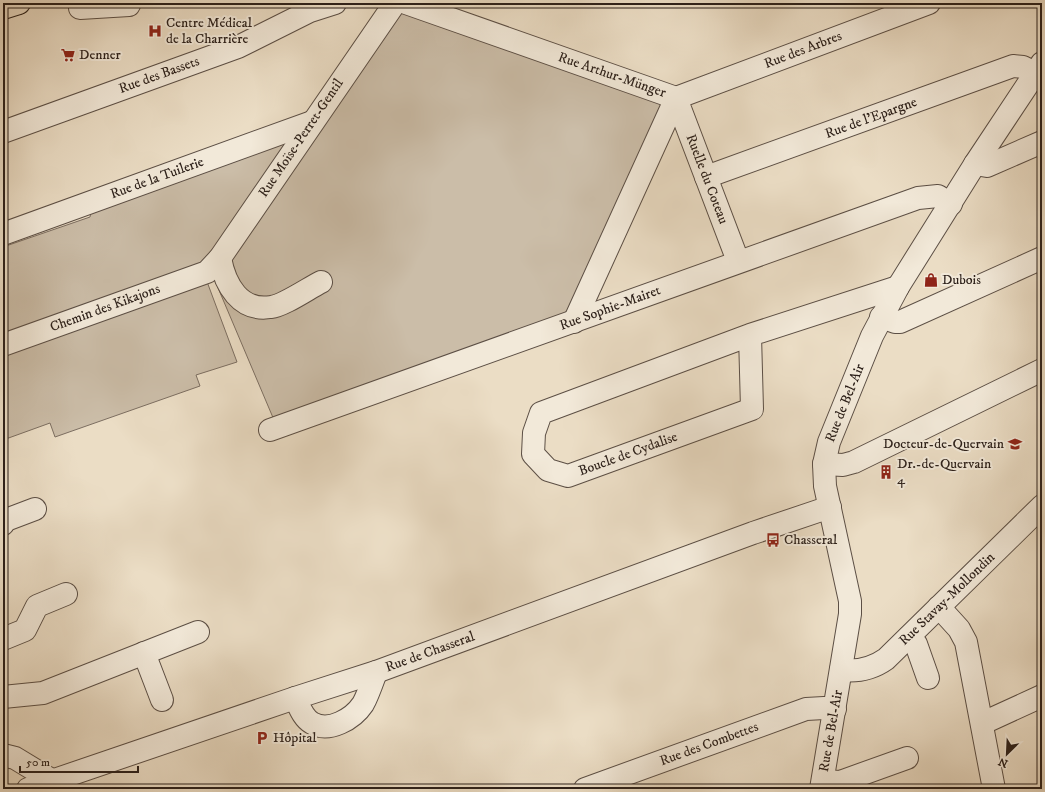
<svg xmlns="http://www.w3.org/2000/svg" width="1045" height="792" viewBox="0 0 1045 792" font-family="'IM FELL DW Pica',serif">
<style>
.green{fill:#cbbda8;stroke:#7c6e61}
.lines{fill:none;stroke-linecap:round;stroke-linejoin:round}
.minor-casing{stroke:#5c4f45;stroke-width:24}
.major-casing{stroke:#2c201a;stroke-width:24}
.minor{stroke:#f2e9d9;stroke-width:22}
.major{stroke:#ebddc5;stroke-width:22}
.labels{text-anchor:middle;dominant-baseline:central;stroke-width:4;stroke-linejoin:round;paint-order:stroke}
.poi-label{font-size:14px;fill:#2c201a;stroke:#f2e9d9;text-anchor:start}
.street-label{font-size:14px;fill:#2c201a;stroke:#f2e9d9}
</style>
<rect width="100%" height="100%" fill="#ebddc5"/>
<filter id="stains"><feTurbulence type="fractalNoise" baseFrequency=".005" numOctaves="4"/><feColorMatrix values="0 0 0 0 .2 0 0 0 0 .09 0 0 0 0 .02 0 0 0 .5 -.17"/></filter>
<radialGradient id="worn" r=".72"><stop offset=".6" stop-color="#630" stop-opacity="0"/><stop offset="1" stop-color="#630" stop-opacity=".3"/></radialGradient>
<g class="green">
<path d="M 399,8 L 668,102 L 572,313 L 274,420 L 213,276 Z"/>
<path d="M 296,134 L 203,264 L 3,335 L 3,247 L 90,217 L 92,208 Z"/>
<path d="M 206,279 L 237,362 L 196,375 L 200,386 L 55,437 L 50,423 L 3,440 L 3,353 Z"/>
</g>
<g class="lines">
<defs>
<g id="minor">
<path d="M 406,3 L 676,98 L 574,322"/>
<path d="M 80,8 L 129,5 L 128,3"/>
<path d="M 3,132 L 238,47 L 310,11 L 335,3"/>
<path d="M 975,164 L 987,166 L 1042,142"/>
<path d="M 706,177 L 1013,66 L 1023,67 L 1035,73"/>
<path d="M 3,234 L 312,122"/>
<path d="M 220,258 C 225,285 240,312 271,307 C 283,306 309,288 321,282"/>
<path d="M 738,261 L 676,98 L 929,3"/>
<path d="M 881,317 L 895,322 L 900,322 L 1042,258"/>
<path d="M 750,335 L 752,409 L 568,476 L 548,470 L 533,454 L 534,433 L 541,413 L 750,335 L 898,287"/>
<path d="M 3,345 L 207,272 L 220,258 L 395,3"/>
<path d="M 270,430 L 918,198 L 938,196 L 951,204"/>
<path d="M 824,464 L 843,465 L 854,462 L 1042,370"/>
<path d="M 3,524 L 6,520 L 35,509"/>
<path d="M 939,607 L 959,629 L 966,642 L 994,789"/>
<path d="M 909,637 L 916,644 L 928,678"/>
<path d="M 3,639 L 25,630 L 37,606 L 66,594"/>
<path d="M 144,653 L 162,700"/>
<path d="M 841,670 C 858,672 872,669 886,659 L 1042,506"/>
<path d="M 3,697 L 43,693 L 198,632"/>
<path d="M 295,698 C 299,706 303,718 312,723 C 329,733 353,719 363,704 C 368,695 372,683 376,672"/>
<path d="M 983,723 L 1042,696"/>
<path d="M 3,755 L 15,758 L 53,781"/>
<path d="M 823,781 L 840,782 L 907,758"/>
<path d="M 28,789 L 295,698 L 376,672 L 753,533 L 830,507"/>
<path d="M 585,789 L 806,709 L 824,708 L 835,709"/>
<path d="M 821,789 L 850,614 L 850,601 L 825,486 L 824,464 L 829,442 L 872,336 L 898,287 L 975,164 L 1042,63"/>
</g>
<path id="major" d="M 3,8 L 19,3"/>
</defs>
<use href="#minor" class="minor-casing"/>
<use href="#major" class="major-casing"/>
<use href="#minor" class="minor"/>
<use href="#major" class="major"/>
</g>
<defs>
<symbol id="hospital-bare" viewBox="-9 -9 18 18"><path d="M-5-5h3v3.5h4V-5h3V5h-3V1.5h-4V5h-3Z" fill="#8f2418" stroke="#f2e9d9" stroke-width="2.5" paint-order="stroke"/></symbol>
<symbol id="supermarket-bare" viewBox="-9 -9 18 18"><path d="M-6-5.5h2.5l.6 2H6L4.5 2H-2.5L-4.4-4H-6ZM-1.5 3.2a1.3 1.3 0 1 0 .1 0ZM3 3.2a1.3 1.3 0 1 0 .1 0Z" fill="#8f2418" stroke="#f2e9d9" stroke-width="2.5" paint-order="stroke"/></symbol>
<symbol id="shop-bare" viewBox="-9 -9 18 18"><path d="M-5-2.5h2.3a2.7 3.5 0 0 1 5.4 0H5L5.5 6h-11ZM-1.5-2.5h3a1.5 2.3 0 0 0-3 0Z" fill="#8f2418" stroke="#f2e9d9" stroke-width="2.5" paint-order="stroke"/></symbol>
<symbol id="school-bare" viewBox="-9 -9 18 18"><path d="M0-5L7-2L0 1L-7-2ZM-4 1L0 2.5L4 1V4Q0 6-4 4Z" fill="#8f2418" stroke="#f2e9d9" stroke-width="2.5" paint-order="stroke"/></symbol>
<symbol id="building-bare" viewBox="-9 -9 18 18"><path d="M-4-6H4V6H1V3H-1V6H-4ZM-2.5-4.3h1.7v1.8h-1.7ZM.8-4.3h1.7v1.8H.8ZM-2.5-1h1.7V.8h-1.7ZM.8-1h1.7V.8H.8Z" fill="#8f2418" stroke="#f2e9d9" stroke-width="2.5" paint-order="stroke"/></symbol>
<symbol id="bus-bare" viewBox="-9 -9 18 18"><path d="M-5-6H5V4H4V6H2V4H-2V6H-4V4H-5ZM-3.5-4V0h7V-4ZM-3.5 1.2v1.5H-2V1.2ZM2 1.2v1.5H3.5V1.2Z" fill="#8f2418" stroke="#f2e9d9" stroke-width="2.5" paint-order="stroke"/></symbol>
<symbol id="parking-bare" viewBox="-9 -9 18 18"><path d="M-3.5-5.5H1a3.5 3.5 0 0 1 0 7H-1V5.5H-3.5ZM-1-3.4V-.6H.8a1.4 1.4 0 0 0 0-2.8Z" fill="#8f2418" stroke="#f2e9d9" stroke-width="2.5" paint-order="stroke"/></symbol>
</defs>
<g fill-rule="evenodd">
<use href="#hospital-bare" x="145" y="21" width="20" height="20"/>
<use href="#supermarket-bare" x="58" y="45" width="20" height="20"/>
<use href="#shop-bare" x="921" y="270" width="20" height="20"/>
<use href="#school-bare" x="1005" y="434" width="20" height="20"/>
<use href="#building-bare" x="876" y="462" width="20" height="20"/>
<use href="#bus-bare" x="763" y="530" width="20" height="20"/>
<use href="#parking-bare" x="252" y="728" width="20" height="20"/>
</g>
<g class="labels">
<g class="poi-label">
<text x="166" y="23">Centre Médical<tspan x="166" dy="16">de la Charrière</tspan></text>
<text x="79" y="55">Denner</text>
<text x="942" y="280">Dubois</text>
<text x="1004" y="444" text-anchor="end">Docteur-de-Quervain</text>
<text x="897" y="464">Dr.-de-Quervain<tspan x="897" dy="16">4</tspan></text>
<text x="784" y="540">Chasseral</text>
<text x="273" y="738">Hôpital</text>
</g>
<g class="street-label">
<text transform="translate(803 50) rotate(-21)">Rue des Arbres</text>
<text transform="translate(159 75) rotate(-20)">Rue des Bassets</text>
<text transform="translate(612 75) rotate(19)">Rue Arthur-Münger</text>
<text transform="translate(871 118) rotate(-20)">Rue de l'Epargne</text>
<text transform="translate(301 138) rotate(-56)">Rue Moïse-Perret-Gentil</text>
<text transform="translate(157 178) rotate(-20)">Rue de la Tuilerie</text>
<text transform="translate(707 179) rotate(69)">Ruelle du Coteau</text>
<text transform="translate(105 308) rotate(-20)">Chemin des Kikajons</text>
<text transform="translate(610 308) rotate(-20)">Rue Sophie-Mairet</text>
<text transform="translate(845 403) rotate(-68)">Rue de Bel-Air</text>
<text transform="translate(628 454) rotate(-20)">Boucle de Cydalise</text>
<text transform="translate(947 599) rotate(-44)">Rue Stavay-Mollondin</text>
<text transform="translate(430 652) rotate(-20)">Rue de Chasseral</text>
<text transform="translate(831 731) rotate(-80)">Rue de Bel-Air</text>
<text transform="translate(709 744) rotate(-20)">Rue des Combettes</text>
</g>
</g>
<rect width="1045" height="792" fill="none" stroke="#ebddc5" stroke-width="16"/>
<rect x="4" y="4" width="1037" height="784" fill="none" stroke="#2c201a" stroke-width="2"/>
<rect x="8" y="8" width="1029" height="776" fill="none" stroke="#2c201a"/>
<g transform="translate(1007 754) rotate(204)" stroke="#f2e9d9" stroke-width="3" paint-order="stroke">
<path d="M0-3L7 15L0 10L-7 15Z" fill="#2c201a"/>
<text y="-6" font-size="11" font-weight="bold" text-anchor="middle" fill="#2c201a">N</text>
</g>
<path d="M20 766v6h118v-6" fill="none" stroke="#2c201a" stroke-width="2"/>
<text x="26" y="766" font-size="12" fill="#2c201a" stroke="#f2e9d9" stroke-width="3" paint-order="stroke">50 m</text>
<rect width="100%" height="100%" filter="url(#stains)"/>
<rect width="100%" height="100%" fill="url(#worn)"/>
</svg>
